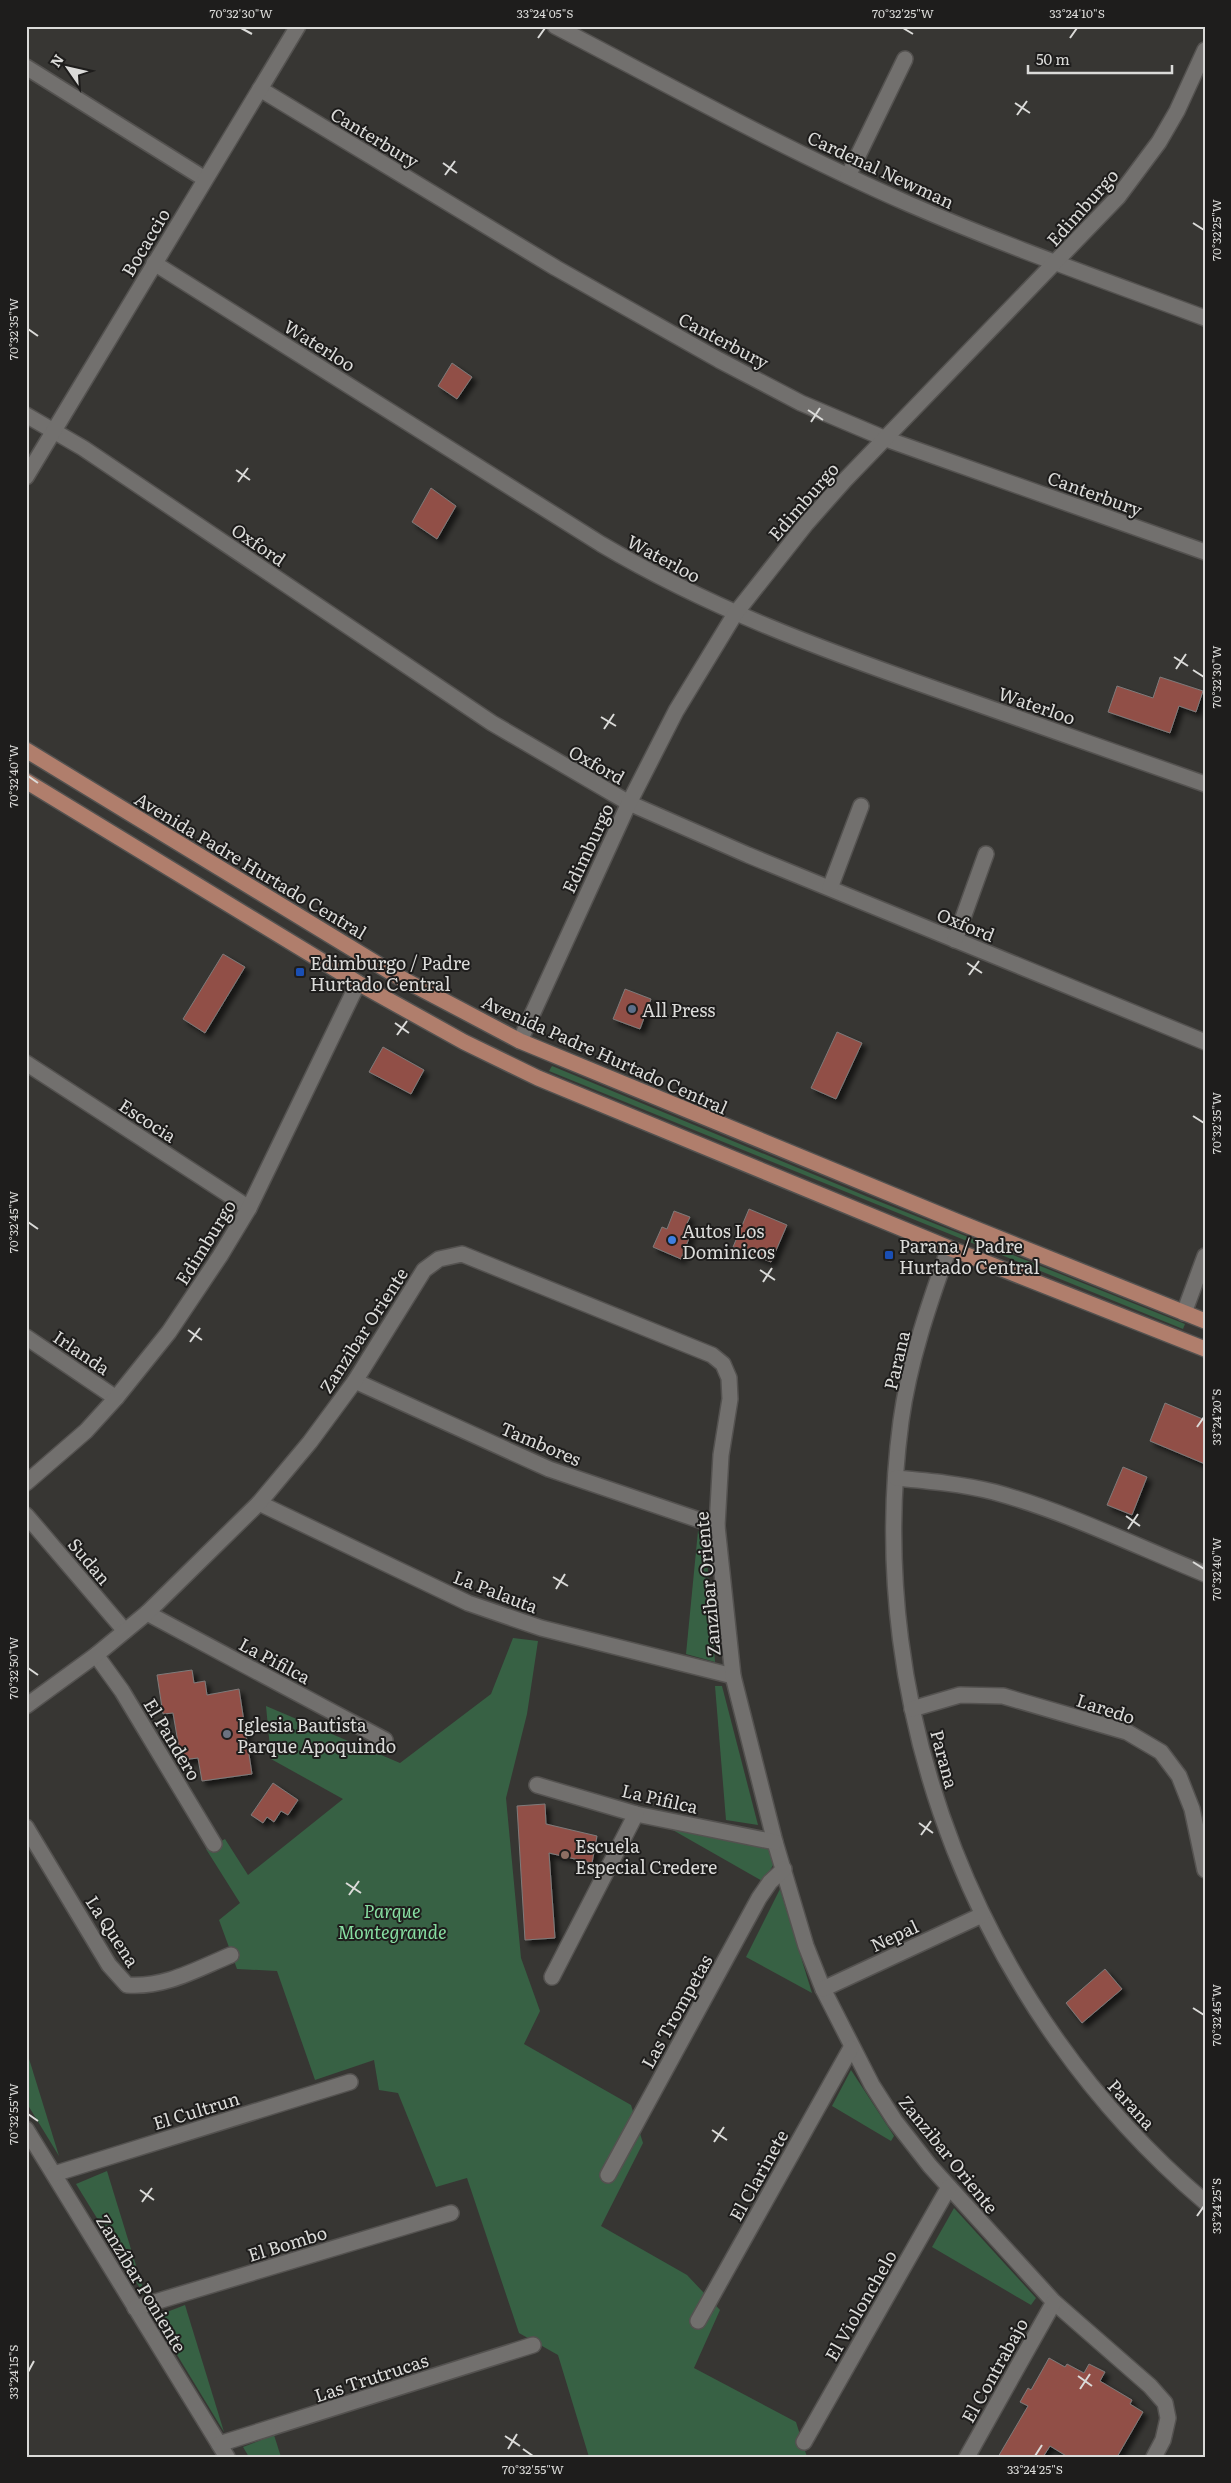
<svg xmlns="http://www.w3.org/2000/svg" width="1231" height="2483" viewBox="0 0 1231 2483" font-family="Literata,serif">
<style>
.green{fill:#376144}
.building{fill:#915047;stroke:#7e7a7a;filter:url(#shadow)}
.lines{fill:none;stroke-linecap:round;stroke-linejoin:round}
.minor-casing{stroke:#545250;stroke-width:18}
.major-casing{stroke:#545250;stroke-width:18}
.minor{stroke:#72706e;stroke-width:15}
.major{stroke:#b07e6c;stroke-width:15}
.ticks{fill:none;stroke:#dbdbd9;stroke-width:2}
.transit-dot{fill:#1a4fb4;stroke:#1e1d1c;stroke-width:2}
.service-dot{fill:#5c6f8a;stroke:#1e1d1c;stroke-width:2}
.shop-dot{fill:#3f7fe0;stroke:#1e1d1c;stroke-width:2}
.worship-dot{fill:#6b7280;stroke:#1e1d1c;stroke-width:2}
.education-dot{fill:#8d6e63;stroke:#1e1d1c;stroke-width:2}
.labels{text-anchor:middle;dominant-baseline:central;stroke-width:4;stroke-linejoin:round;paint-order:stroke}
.street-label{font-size:18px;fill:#dbdbd9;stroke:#1e1d1c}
.poi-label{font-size:18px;fill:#dbdbd9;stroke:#1e1d1c;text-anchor:start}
.park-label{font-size:18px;font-style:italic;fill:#87dda1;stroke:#1e1d1c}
.neatline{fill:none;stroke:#dbdbd9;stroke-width:2}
.ticks-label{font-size:12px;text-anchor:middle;fill:#dbdbd9}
</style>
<defs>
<filter id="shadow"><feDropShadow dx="4.5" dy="4.5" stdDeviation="2.5" flood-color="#0009"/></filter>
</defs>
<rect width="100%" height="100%" fill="#373633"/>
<g class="green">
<path d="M 552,1066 L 868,1197 L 1185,1324 L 1183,1329 L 549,1071 Z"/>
<path d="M 698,1531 L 705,1534 L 715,1662 L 686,1654 Z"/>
<path d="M 513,1638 L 538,1641 L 527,1714 L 506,1798 L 521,1958 L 540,2011 L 524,2044 L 631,2105 L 643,2143 L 601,2226 L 687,2275 L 720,2310 L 694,2368 L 796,2422 L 807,2457 L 589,2457 L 558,2355 L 519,2333 L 467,2178 L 436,2187 L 398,2093 L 379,2090 L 374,2060 L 315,2080 L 277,1971 L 237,1969 L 219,1920 L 240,1903 L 206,1849 L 225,1839 L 248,1875 L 343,1799 L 271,1759 L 266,1706 L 400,1763 L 491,1694 Z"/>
<path d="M 715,1686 L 722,1686 L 758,1825 L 726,1820 Z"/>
<path d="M 664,1825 L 772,1850 L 773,1865 L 764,1882 Z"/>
<path d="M 780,1889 L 812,1993 L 746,1957 Z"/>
<path d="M 26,2049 L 59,2156 L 26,2102 Z"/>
<path d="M 851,2070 L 894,2136 L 891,2141 L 832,2106 Z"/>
<path d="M 107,2171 L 146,2298 L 76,2184 Z"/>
<path d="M 954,2208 L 1036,2298 L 1031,2305 L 932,2247 Z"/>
<path d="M 185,2305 L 224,2432 L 154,2317 Z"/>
<path d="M 274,2435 L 281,2457 L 249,2457 L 243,2447 Z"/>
</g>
<g class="building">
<path d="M 452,363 L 472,377 L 457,399 L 438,386 Z"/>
<path d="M 431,488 L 456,506 L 437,539 L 412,522 Z"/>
<path d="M 1160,677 L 1203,691 L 1196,712 L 1179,706 L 1170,733 L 1108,712 L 1117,686 L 1153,698 Z"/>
<path d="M 223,954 L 245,967 L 205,1033 L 183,1019 Z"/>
<path d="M 625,989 L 651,999 L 640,1029 L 613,1019 Z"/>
<path d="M 837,1032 L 862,1043 L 836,1099 L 811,1088 Z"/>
<path d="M 383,1047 L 424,1070 L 411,1094 L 369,1072 Z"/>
<path d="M 749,1209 L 787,1225 L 771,1262 L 733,1247 Z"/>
<path d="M 674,1211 L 690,1217 L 684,1230 L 691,1233 L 681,1259 L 653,1247 L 662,1227 L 667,1229 Z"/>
<path d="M 1165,1403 L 1205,1420 L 1205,1464 L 1150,1441 Z"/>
<path d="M 1123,1467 L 1147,1477 L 1132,1515 L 1107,1505 Z"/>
<path d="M 192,1670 L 194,1683 L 205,1681 L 207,1695 L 239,1689 L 252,1774 L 202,1781 L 198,1758 L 181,1760 L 173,1713 L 163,1714 L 157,1675 Z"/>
<path d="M 273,1783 L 298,1800 L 288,1815 L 281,1811 L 274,1822 L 267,1817 L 263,1823 L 251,1815 Z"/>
<path d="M 545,1804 L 546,1824 L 597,1836 L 592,1863 L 549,1853 L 555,1938 L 525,1940 L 517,1806 Z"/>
<path d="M 1105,1969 L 1122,1989 L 1082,2023 L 1066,2003 Z"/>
<path d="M 1049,2358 L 1065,2367 L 1067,2364 L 1084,2373 L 1089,2364 L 1105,2372 L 1100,2381 L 1132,2400 L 1130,2404 L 1143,2412 L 1117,2457 L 1068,2457 L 1050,2446 L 1043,2457 L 998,2457 L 1028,2406 L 1020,2402 L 1028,2388 L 1031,2390 Z"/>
</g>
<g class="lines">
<defs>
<g id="minor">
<path d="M 555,26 C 672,87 788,151 909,204 C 1006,246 1106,281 1205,318"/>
<path d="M 26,67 L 205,179"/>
<path d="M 260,89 L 556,268 L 719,360 L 801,403 L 886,439 L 1205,552"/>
<path d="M 848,176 L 905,59"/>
<path d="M 154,263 L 601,544 C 711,609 821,649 941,691 C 1029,722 1117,753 1205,784"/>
<path d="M 26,415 L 83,448 L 492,723 L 629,803 L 748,855 L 1205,1042"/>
<path d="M 26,477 L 298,26"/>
<path d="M 830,888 L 861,806"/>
<path d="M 955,940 L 986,854"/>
<path d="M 520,1041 L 629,803 L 676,711 L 735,614 L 806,524 L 845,480 L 1118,197 L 1159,142 L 1177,111 L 1205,50"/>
<path d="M 26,1063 L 249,1208"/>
<path d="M 949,1248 C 929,1304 909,1362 901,1421 C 862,1713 981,2012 1205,2202"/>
<path d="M 1184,1313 L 1205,1256"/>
<path d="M 26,1337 L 116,1398"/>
<path d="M 355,1381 L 549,1469 L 717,1526"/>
<path d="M 896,1478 C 929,1481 962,1484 994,1492 C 1067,1512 1136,1546 1205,1574"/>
<path d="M 26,1483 L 86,1431 L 116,1398 L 169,1332 L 220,1256 L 249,1208 L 358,983"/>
<path d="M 259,1503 L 468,1603 L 541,1628 L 733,1676"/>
<path d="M 26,1515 L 125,1631"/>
<path d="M 147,1613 L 385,1740"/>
<path d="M 96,1655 L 122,1691 L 214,1844"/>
<path d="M 26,1706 L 96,1655 L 147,1613 L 259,1503 L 310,1442 L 355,1381 L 424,1270 L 439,1259 L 462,1254 L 712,1355 L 723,1364 L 729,1378 L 730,1399 L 721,1455 L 717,1526 L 733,1676 L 775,1842 L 806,1946 L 823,1989 L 872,2085 L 895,2121 L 930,2166 L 1054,2302 L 1150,2386 L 1165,2403 L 1168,2418 L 1163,2440 L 1154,2457"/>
<path d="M 912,1709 L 960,1695 L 1003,1696 L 1127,1732 L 1161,1752 L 1179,1776 L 1192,1809 L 1205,1870"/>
<path d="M 537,1785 L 636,1814 L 775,1842"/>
<path d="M 26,1827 L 109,1965 L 127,1985 C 165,1988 197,1969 231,1955"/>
<path d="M 552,1977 L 636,1814"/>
<path d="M 823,1989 L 982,1915"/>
<path d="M 26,2129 L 227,2457"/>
<path d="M 54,2174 L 350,2082"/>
<path d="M 608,2175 L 759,1898 L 770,1882 L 784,1869"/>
<path d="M 135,2308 L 451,2213"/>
<path d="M 698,2321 L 851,2048"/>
<path d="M 804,2442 L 949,2187"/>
<path d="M 219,2444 L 533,2345"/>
<path d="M 967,2457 L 1054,2302"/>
</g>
<g id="major">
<path d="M 26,750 L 397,976 L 520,1041 L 956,1221 L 1205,1321"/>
<path d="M 26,781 L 358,983 L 464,1042 L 538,1078 L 949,1248 L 1205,1349"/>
</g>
</defs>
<use href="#minor" class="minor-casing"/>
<use href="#major" class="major-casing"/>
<use href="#minor" class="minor"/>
<use href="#major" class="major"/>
</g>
<path class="ticks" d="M 241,28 L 252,34M 903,28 L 913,34M 538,38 L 545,28M 1070,38 L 1077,28M 1015,103 L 1030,113M 1017,115 L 1027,101M 443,163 L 457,173M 445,175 L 455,161M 1193,223 L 1204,230M 28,329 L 38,336M 808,410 L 823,420M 811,422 L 820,408M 236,470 L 250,480M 238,482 L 248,468M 1174,657 L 1188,666M 1176,669 L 1186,654M 1193,670 L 1204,677M 601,717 L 616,726M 604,729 L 614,714M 28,776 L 38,783M 967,963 L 982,973M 969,975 L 979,961M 395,1023 L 409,1033M 397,1035 L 407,1021M 1193,1116 L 1204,1123M 28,1222 L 38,1229M 760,1270 L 775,1280M 763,1282 L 772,1268M 188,1330 L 202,1340M 190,1342 L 200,1328M 1197,1427 L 1204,1417M 1126,1516 L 1140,1526M 1128,1529 L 1138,1514M 1193,1562 L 1204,1569M 553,1577 L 568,1586M 556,1589 L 565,1574M 28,1668 L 38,1675M 919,1823 L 933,1833M 921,1835 L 931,1821M 346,1883 L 361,1893M 349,1895 L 359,1881M 1193,2008 L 1204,2015M 28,2114 L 38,2121M 712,2130 L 727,2140M 714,2142 L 724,2127M 140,2190 L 154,2200M 142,2202 L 152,2188M 1197,2216 L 1204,2206M 28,2372 L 34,2361M 1078,2376 L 1092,2386M 1080,2389 L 1090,2374M 505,2436 L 520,2446M 508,2449 L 517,2434M 523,2449 L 533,2456M 1035,2456 L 1042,2445"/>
<g class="transit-dot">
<rect x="295" y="967" width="10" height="10" rx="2.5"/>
<rect x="884" y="1250" width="10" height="10" rx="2.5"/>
</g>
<circle class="service-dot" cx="632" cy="1009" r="5"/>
<circle class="shop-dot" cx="672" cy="1240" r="5"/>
<circle class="worship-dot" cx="227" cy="1734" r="5"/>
<circle class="education-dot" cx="565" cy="1855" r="5"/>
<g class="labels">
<g class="street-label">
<text transform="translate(375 137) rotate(31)">Canterbury</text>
<text transform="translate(881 169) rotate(25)">Cardenal Newman</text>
<text transform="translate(1082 207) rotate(-48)">Edimburgo</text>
<text transform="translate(145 242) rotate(-59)">Bocaccio</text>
<text transform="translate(724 340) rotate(28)">Canterbury</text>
<text transform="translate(320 345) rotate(32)">Waterloo</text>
<text transform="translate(1095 493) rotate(20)">Canterbury</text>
<text transform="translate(803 501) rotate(-49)">Edimburgo</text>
<text transform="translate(259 544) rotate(34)">Oxford</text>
<text transform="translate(664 558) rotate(28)">Waterloo</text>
<text transform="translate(1037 705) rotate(19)">Waterloo</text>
<text transform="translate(597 764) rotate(29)">Oxford</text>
<text transform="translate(587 848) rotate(-65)">Edimburgo</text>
<text transform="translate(251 865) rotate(31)">Avenida Padre Hurtado Central</text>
<text transform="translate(966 924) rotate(22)">Oxford</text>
<text transform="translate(605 1054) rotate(24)">Avenida Padre Hurtado Central</text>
<text transform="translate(148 1120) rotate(33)">Escocia</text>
<text transform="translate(205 1242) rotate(-58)">Edimburgo</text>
<text transform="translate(363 1330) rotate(-57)">Zanzibar Oriente</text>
<text transform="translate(82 1352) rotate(34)">Irlanda</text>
<text transform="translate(896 1360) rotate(-77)">Parana</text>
<text transform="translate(541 1443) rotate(23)">Tambores</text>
<text transform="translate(90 1561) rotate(50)">Sudan</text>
<text transform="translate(707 1584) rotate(-95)">Zanzibar Oriente</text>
<text transform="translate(496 1591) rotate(21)">La Palauta</text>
<text transform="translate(275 1660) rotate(28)">La Pifilca</text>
<text transform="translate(1106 1708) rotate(18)">Laredo</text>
<text transform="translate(173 1739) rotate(59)">El Pandero</text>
<text transform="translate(945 1759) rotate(75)">Parana</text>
<text transform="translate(660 1798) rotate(13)">La Pifilca</text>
<text transform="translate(113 1931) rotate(57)">La Quena</text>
<text transform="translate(894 1935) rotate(-25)">Nepal</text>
<text transform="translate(676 2011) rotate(-61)">Las Trompetas</text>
<text transform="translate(1132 2104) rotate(48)">Parana</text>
<text transform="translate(196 2110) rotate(-17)">El Cultrun</text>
<text transform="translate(949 2154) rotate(51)">Zanzibar Oriente</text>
<text transform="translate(758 2175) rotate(-61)">El Clarinete</text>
<text transform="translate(287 2243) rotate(-17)">El Bombo</text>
<text transform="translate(142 2283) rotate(59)">Zanzíbar Poniente</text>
<text transform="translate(860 2305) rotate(-60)">El Violonchelo</text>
<text transform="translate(994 2370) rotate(-61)">El Contrabajo</text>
<text transform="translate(371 2377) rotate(-18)">Las Trutrucas</text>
</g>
<g class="poi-label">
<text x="310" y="962">Edimburgo / Padre<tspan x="310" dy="21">Hurtado Central</tspan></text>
<text x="642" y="1009">All Press</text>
<text x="682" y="1230">Autos Los<tspan x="682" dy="21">Dominicos</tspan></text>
<text x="899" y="1245">Parana / Padre<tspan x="899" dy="21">Hurtado Central</tspan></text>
<text x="237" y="1724">Iglesia Bautista<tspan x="237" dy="21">Parque Apoquindo</tspan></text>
<text x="575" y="1845">Escuela<tspan x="575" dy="21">Especial Credere</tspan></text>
</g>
<g class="park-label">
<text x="392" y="1910">Parque<tspan x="392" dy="21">Montegrande</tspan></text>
</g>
</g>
<rect width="1231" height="2483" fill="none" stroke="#1e1d1c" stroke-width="55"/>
<g transform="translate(68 68) rotate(304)" stroke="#1e1d1c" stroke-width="4" paint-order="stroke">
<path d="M0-4L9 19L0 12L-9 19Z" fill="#dbdbd9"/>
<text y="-8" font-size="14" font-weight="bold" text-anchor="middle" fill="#dbdbd9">N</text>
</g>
<path d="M1028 65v8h144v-8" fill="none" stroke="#dbdbd9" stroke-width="2.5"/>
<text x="1036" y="65" font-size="15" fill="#dbdbd9" stroke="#1e1d1c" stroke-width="4" paint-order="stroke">50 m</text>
<rect x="28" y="28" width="1176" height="2428" class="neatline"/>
<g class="ticks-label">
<text x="241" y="18">70°32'30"W</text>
<text x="545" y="18">33°24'05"S</text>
<text x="903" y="18">70°32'25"W</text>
<text x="1077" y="18">33°24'10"S</text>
<text transform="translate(1217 230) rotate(-90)" y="4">70°32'25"W</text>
<text transform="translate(14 329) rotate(-90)" y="4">70°32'35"W</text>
<text transform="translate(1217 677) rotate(-90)" y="4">70°32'30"W</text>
<text transform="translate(14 776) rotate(-90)" y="4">70°32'40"W</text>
<text transform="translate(1217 1123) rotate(-90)" y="4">70°32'35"W</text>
<text transform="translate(14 1222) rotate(-90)" y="4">70°32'45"W</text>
<text transform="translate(1217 1417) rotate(-90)" y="4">33°24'20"S</text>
<text transform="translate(1217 1569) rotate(-90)" y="4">70°32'40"W</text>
<text transform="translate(14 1668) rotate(-90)" y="4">70°32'50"W</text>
<text transform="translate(1217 2015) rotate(-90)" y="4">70°32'45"W</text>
<text transform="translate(14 2114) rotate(-90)" y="4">70°32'55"W</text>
<text transform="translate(1217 2206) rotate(-90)" y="4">33°24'25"S</text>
<text transform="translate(14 2372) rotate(-90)" y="4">33°24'15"S</text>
<text x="533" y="2474">70°32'55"W</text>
<text x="1035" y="2474">33°24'25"S</text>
</g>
</svg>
